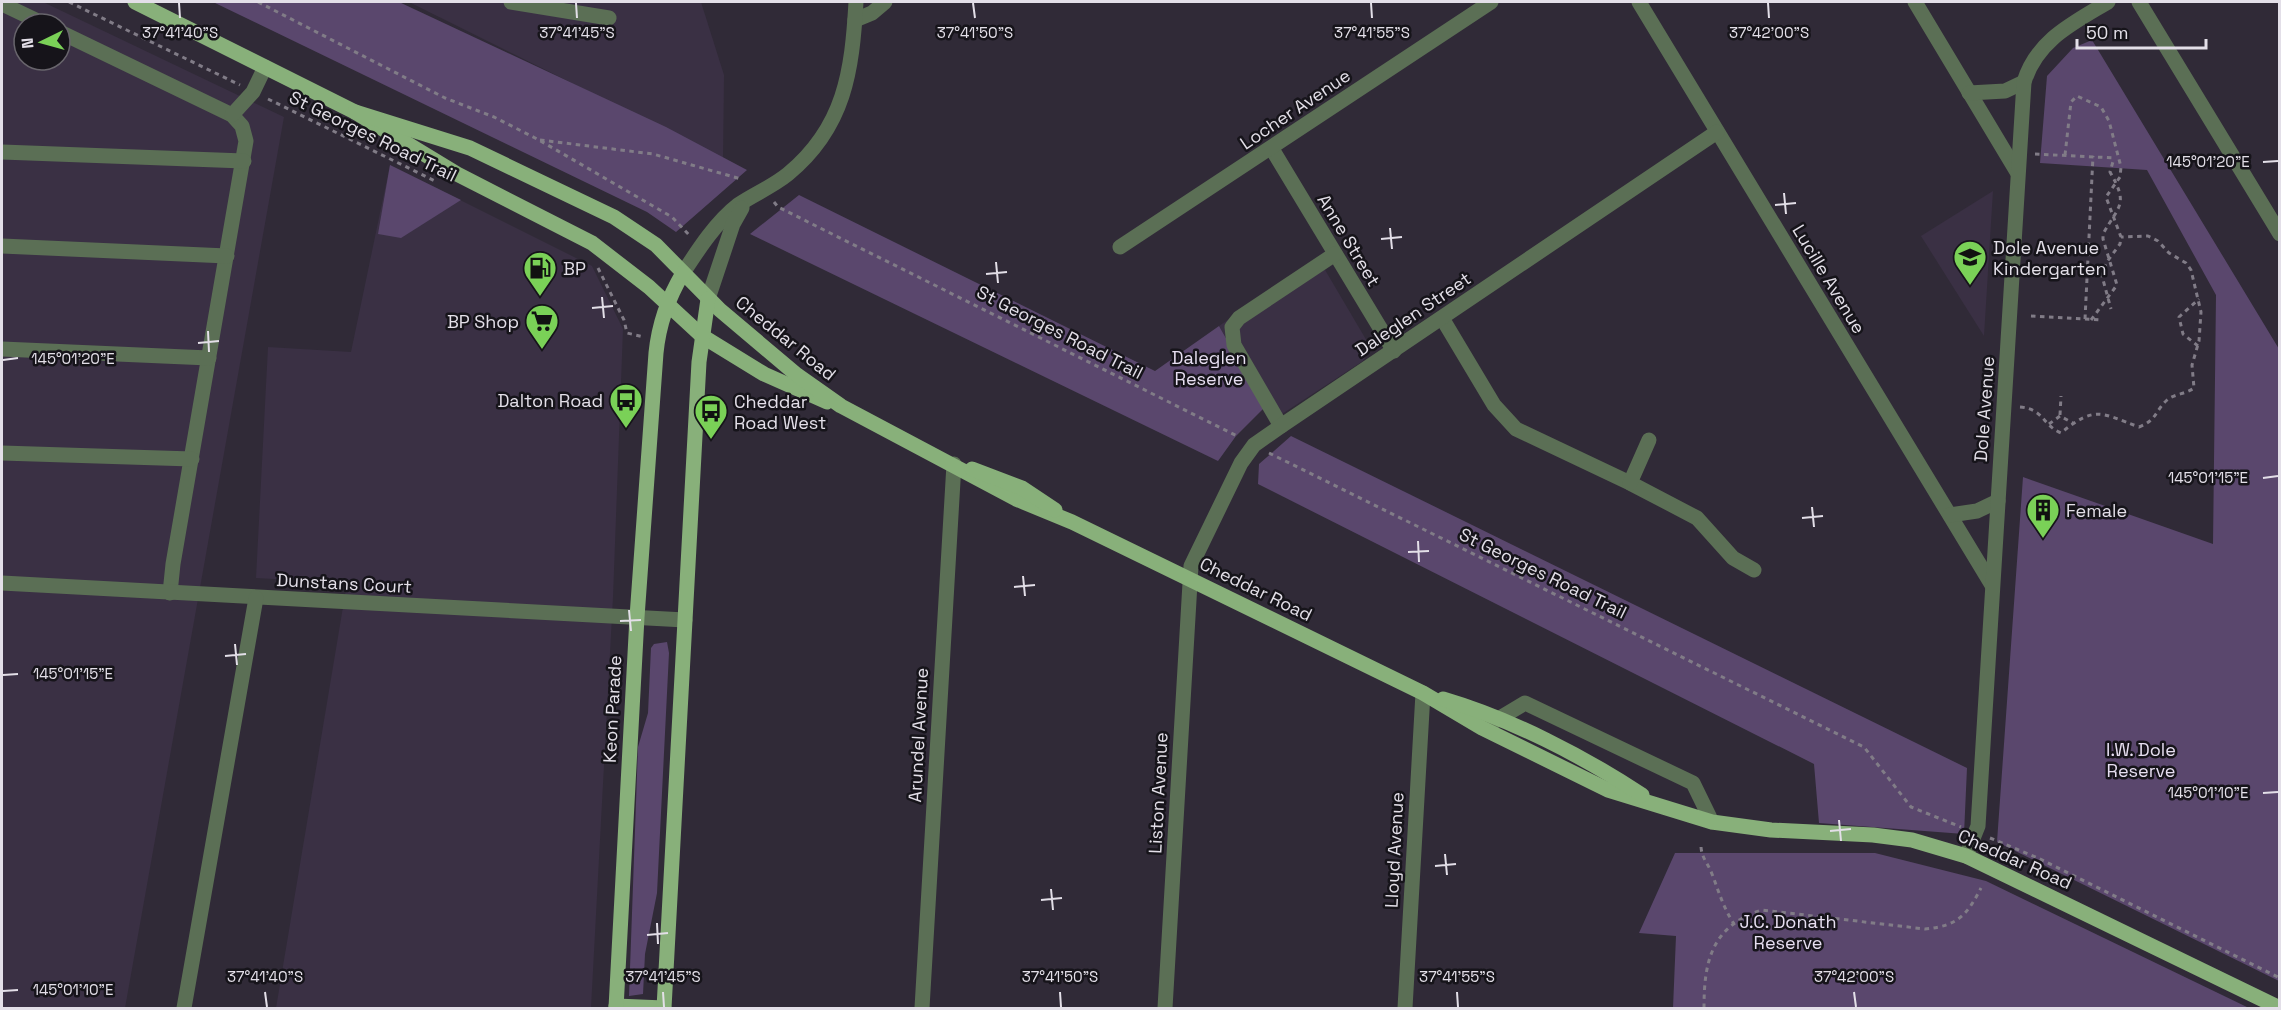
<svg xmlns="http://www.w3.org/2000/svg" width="2281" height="1010" viewBox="0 0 2281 1010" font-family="'Space Grotesk',sans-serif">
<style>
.built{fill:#3a3044;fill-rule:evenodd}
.green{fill:#5a476d}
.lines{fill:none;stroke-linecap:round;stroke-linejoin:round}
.path{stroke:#817c87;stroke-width:3;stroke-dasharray:4.5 4.5;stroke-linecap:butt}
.minor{stroke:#5b6f55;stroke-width:15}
.major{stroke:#88b07a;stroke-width:15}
.ticks{fill:none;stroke:#e3dfe8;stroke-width:2}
.labels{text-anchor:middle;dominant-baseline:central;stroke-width:5;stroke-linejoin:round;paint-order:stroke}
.street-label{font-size:18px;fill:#e3dfe8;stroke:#16141a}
.poi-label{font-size:18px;fill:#e3dfe8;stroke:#16141a;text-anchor:start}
.park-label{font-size:18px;fill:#e7dff1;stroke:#16141a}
.ticks-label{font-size:15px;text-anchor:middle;fill:#e3dfe8;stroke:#16141a;stroke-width:5;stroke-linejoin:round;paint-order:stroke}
</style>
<rect width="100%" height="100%" fill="#302a37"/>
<g class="built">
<path d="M 2,2 L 43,2 L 284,117 L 125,1008 L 2,1008 ZM 24,24 L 60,24 L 60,60 L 24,60 Z"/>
<path d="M 409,2 L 701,2 L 724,75 L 723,158 Z"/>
<path d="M 390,165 L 592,266 L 623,329 L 613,597 L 591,1008 L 276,1008 L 347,583 L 256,578 L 268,347 L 351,352 Z"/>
<path d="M 1993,191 L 1984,336 L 1921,236 Z"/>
<path d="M 1318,258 L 1371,348 L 1363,361 L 1282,414 L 1265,407 L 1219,326 Z"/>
</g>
<g class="green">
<path d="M 213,2 L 399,2 L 666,127 L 747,170 L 676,232 L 647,212 Z"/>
<path d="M 2092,40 L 2279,349 L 2279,981 L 1997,842 L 2023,477 L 2213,544 L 2216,295 L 2147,170 L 2040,163 L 2047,76 L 2073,48 Z"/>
<path d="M 390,165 L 461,200 L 401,238 L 378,234 Z"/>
<path d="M 799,195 L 1155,371 L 1219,326 L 1265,407 L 1236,436 L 1218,461 L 750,234 Z"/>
<path d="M 1291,436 L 1967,768 L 1964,834 L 1819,823 L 1814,764 L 1258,484 L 1259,464 Z"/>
<path d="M 667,642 L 669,653 L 657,893 L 645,954 L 643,994 L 629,996 L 638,747 L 648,713 L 651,648 L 654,644 Z"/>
<path d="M 1675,853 L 1875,853 L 1986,881 L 2249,1008 L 1673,1008 L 1676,936 L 1639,933 Z"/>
</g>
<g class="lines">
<g class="path">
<path d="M 69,2 L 240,85"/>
<path d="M 258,2 L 445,98 L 494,117 L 539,140 L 672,217 L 690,236"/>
<path d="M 268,99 L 437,182"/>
<path d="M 540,140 L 653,154 L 741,179"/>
<path d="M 2035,154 L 2115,158"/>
<path d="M 2065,155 L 2071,102 L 2077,96 L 2101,107 L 2109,121 L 2121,167 L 2120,177 L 2106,197 L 2121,237 L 2120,244 L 2106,263 L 2102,276 L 2111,309"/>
<path d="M 774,202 L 778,207 L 1239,437"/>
<path d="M 598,268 L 624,320 L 627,333 L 644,337"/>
<path d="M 2031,316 L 2102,320"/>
<path d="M 2085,319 L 2093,156"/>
<path d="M 2091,320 L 2117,285 L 2103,239 L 2103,234 C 2119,205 2129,205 2110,172 L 2114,158"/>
<path d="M 2198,346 L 2183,334 L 2179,317 L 2199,299"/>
<path d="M 2020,407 C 2044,409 2042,425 2061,433 C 2095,405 2101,413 2139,427 C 2157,420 2155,411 2167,400 C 2174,394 2186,394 2194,388 L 2192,365 L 2199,341 L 2201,312 L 2191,270 L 2186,263 L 2169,253 L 2158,241 L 2148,236 L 2121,237"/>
<path d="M 2060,415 L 2061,396"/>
<path d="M 2049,424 L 2060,416 L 2073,423"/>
<path d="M 1269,453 L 1864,747 L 1911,807 L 1961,827"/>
<path d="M 1990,838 L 2038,858 L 2280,978"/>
<path d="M 1701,847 C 1702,859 1708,863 1712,874 C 1719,892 1723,907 1734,924"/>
<path d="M 1704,1008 C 1704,962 1711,926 1762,910 L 1925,929 C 1958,926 1967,915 1981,888"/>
</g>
<g class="minor">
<path d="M 511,2 L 609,18"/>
<path d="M 1639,2 L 1992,585"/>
<path d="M 1915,2 L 2017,172"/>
<path d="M 2139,2 L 2280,234"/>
<path d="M 2,4 L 44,24"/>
<path d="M 855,20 L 872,13 L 885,2"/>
<path d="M 60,32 L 232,115 L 242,126 L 246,141 L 173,564 L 170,593"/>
<path d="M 1969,93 L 2005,91 L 2024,82"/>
<path d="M 232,115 L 253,92 L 265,67"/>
<path d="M 1272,149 L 1394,351"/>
<path d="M 2,152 L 244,161"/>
<path d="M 2,246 L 227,256"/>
<path d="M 1120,247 L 1491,2"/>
<path d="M 683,273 C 698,250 716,222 738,205 C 754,194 772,187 788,174 C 845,127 852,71 856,2"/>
<path d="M 708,299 L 733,224 L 742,208"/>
<path d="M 1442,318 L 1494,405 L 1516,429 L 1630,483 L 1697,518 L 1733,558 L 1754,570"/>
<path d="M 2,349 L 209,358"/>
<path d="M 1281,426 L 1234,345 L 1232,327 L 1239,318 L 1335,254"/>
<path d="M 2,453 L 192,459"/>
<path d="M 1630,483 L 1649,440"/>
<path d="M 1950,515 L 1977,511 L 1998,501"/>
<path d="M 2,583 L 685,620"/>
<path d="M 1490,724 L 1525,703 L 1693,783 L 1712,822"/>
<path d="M 1966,856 L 1978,826 L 2024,82 C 2037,40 2073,23 2108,2"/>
<path d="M 184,1008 L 256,598"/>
<path d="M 922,1008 L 954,464"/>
<path d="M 1165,1008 L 1191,566 L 1241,463 L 1254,445 L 1281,426 L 1717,132"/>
<path d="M 1405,1008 L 1423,693"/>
</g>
<g class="major">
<path d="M 135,2 L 355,112 L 457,174 L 592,243 L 649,287 L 702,336 L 764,374 L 827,402"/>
<path d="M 355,112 L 470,148 L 614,217 L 656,245 L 720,310 L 797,375 L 841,406 L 1016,499 L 1072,522 L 1423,693 L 1482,728 L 1608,790 L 1712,822 L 1771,830 L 1873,835 L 1912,840 L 1966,856 L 2280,1008"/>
<path d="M 972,469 L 1022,488 L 1055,510"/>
<path d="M 1443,699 C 1511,719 1583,756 1642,795"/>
<path d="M 616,1006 L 664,1008"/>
<path d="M 616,1008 L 637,617 L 656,353 C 659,323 668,298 683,273"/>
<path d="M 664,1008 L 699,362 L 708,299"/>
</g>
</g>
<path class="ticks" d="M 179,3 L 180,18M 576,3 L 577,18M 973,3 L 975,18M 1371,3 L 1372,18M 1768,3 L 1769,18M 2263,162 L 2278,161M 1784,193 L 1786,214M 1775,205 L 1796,203M 1390,228 L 1392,249M 1381,239 L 1402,237M 996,262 L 998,283M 986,274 L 1007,272M 602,297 L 604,318M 592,308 L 613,306M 208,331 L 209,352M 198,343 L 219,341M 3,360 L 18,358M 2263,478 L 2278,476M 1812,507 L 1814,527M 1802,518 L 1823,516M 1418,541 L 1419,562M 1408,552 L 1429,551M 1023,576 L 1025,596M 1014,587 L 1035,585M 629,610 L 631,631M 620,621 L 641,620M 235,644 L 237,665M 225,656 L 246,654M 3,675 L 18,674M 2263,793 L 2278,792M 1839,820 L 1841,841M 1830,831 L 1851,829M 1445,854 L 1447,875M 1435,866 L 1456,864M 1051,889 L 1053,910M 1041,900 L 1062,898M 657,923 L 658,944M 647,935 L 668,933M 3,991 L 18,990M 265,992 L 267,1007M 663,992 L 664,1007M 1060,992 L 1061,1007M 1457,992 L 1458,1007M 1854,992 L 1856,1007"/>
<defs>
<symbol id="school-pin" viewBox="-11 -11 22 30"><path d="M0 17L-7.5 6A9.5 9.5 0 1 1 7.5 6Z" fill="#7ad157" stroke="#16141a"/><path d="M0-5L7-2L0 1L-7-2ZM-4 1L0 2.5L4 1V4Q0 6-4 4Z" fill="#111"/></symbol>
<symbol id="fuel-pin" viewBox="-11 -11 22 30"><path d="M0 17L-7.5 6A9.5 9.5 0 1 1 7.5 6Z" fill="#7ad157" stroke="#16141a"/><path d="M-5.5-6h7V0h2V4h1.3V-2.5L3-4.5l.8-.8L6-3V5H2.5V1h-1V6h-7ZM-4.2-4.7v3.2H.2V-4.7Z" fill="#111"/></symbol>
<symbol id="supermarket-pin" viewBox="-11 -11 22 30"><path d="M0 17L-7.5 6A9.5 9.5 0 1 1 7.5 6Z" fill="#7ad157" stroke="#16141a"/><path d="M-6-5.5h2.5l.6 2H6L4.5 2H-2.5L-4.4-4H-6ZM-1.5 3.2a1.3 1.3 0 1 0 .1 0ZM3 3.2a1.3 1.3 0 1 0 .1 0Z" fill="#111"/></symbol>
<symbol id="bus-pin" viewBox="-11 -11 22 30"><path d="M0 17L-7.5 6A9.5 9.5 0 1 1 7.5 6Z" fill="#7ad157" stroke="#16141a"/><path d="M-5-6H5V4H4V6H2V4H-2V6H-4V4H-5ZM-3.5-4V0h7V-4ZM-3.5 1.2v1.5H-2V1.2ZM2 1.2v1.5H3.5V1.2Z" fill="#111"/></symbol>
<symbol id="building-pin" viewBox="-11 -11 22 30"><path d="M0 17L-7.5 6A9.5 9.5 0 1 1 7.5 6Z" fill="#7ad157" stroke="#16141a"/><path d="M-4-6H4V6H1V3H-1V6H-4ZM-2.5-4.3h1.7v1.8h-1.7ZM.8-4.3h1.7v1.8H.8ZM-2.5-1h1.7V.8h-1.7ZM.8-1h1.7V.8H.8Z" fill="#111"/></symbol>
</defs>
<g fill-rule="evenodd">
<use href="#school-pin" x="1951" y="238" width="38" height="52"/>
<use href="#fuel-pin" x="521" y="249" width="38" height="52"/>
<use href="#supermarket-pin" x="523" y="302" width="38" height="52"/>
<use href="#bus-pin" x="607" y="381" width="38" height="52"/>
<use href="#bus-pin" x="692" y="392" width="38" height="52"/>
<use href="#building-pin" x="2024" y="491" width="38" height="52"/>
</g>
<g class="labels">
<g class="street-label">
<text transform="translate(1295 109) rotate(-34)">Locher Avenue</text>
<text transform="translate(373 136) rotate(26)">St Georges Road Trail</text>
<text transform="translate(1349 240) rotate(59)">Anne Street</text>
<text transform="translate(1829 279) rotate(59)">Lucille Avenue</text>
<text transform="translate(1413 314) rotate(-34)">Daleglen Street</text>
<text transform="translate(1060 332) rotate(27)">St Georges Road Trail</text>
<text transform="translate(786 338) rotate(39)">Cheddar Road</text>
<text transform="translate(1984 409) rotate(-86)">Dole Avenue</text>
<text transform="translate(1543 573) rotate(26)">St Georges Road Trail</text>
<text transform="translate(344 583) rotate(3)">Dunstans Court</text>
<text transform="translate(1256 589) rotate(26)">Cheddar Road</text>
<text transform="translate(612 709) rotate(-87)">Keon Parade</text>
<text transform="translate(918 735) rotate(-87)">Arundel Avenue</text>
<text transform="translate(1158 793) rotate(-87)">Liston Avenue</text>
<text transform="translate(1394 850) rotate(-87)">Lloyd Avenue</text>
<text transform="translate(2015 859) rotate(24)">Cheddar Road</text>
</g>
<g class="poi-label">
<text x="1993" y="247">Dole Avenue<tspan x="1993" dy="21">Kindergarten</tspan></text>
<text x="563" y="268">BP</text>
<text x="519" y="321" text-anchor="end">BP Shop</text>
<text x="603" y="400" text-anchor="end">Dalton Road</text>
<text x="734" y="401">Cheddar<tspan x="734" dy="21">Road West</tspan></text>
<text x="2066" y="510">Female</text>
</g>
<g class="park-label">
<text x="1209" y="357">Daleglen<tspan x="1209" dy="21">Reserve</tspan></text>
<text x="2141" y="749">I.W. Dole<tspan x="2141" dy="21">Reserve</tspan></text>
<text x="1788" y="921">J.C. Donath<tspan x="1788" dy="21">Reserve</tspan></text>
</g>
</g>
<g class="ticks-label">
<text x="180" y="38">37°41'40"S</text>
<text x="577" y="38">37°41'45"S</text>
<text x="975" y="38">37°41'50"S</text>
<text x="1372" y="38">37°41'55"S</text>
<text x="1769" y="38">37°42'00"S</text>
<text x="2208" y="167">145°01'20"E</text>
<text x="73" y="364">145°01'20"E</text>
<text x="2208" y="483">145°01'15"E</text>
<text x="73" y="679">145°01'15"E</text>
<text x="2208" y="798">145°01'10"E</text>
<text x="265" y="982">37°41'40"S</text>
<text x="663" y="982">37°41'45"S</text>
<text x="1060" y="982">37°41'50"S</text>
<text x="1457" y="982">37°41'55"S</text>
<text x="1854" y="982">37°42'00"S</text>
<text x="73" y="995">145°01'10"E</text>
</g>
<rect width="2281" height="1010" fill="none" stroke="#e3dfe8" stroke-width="6"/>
<g transform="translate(42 42) rotate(265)"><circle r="28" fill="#16141a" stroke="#68656c" stroke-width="1.5"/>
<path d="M0-4.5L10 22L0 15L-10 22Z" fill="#7ad157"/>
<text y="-9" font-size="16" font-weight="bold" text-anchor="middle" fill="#e3dfe8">N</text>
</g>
<path d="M2077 39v9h129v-9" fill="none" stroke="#e3dfe8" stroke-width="3"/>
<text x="2086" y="39" font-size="18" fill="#e3dfe8" stroke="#16141a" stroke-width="4.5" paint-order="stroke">50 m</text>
</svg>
